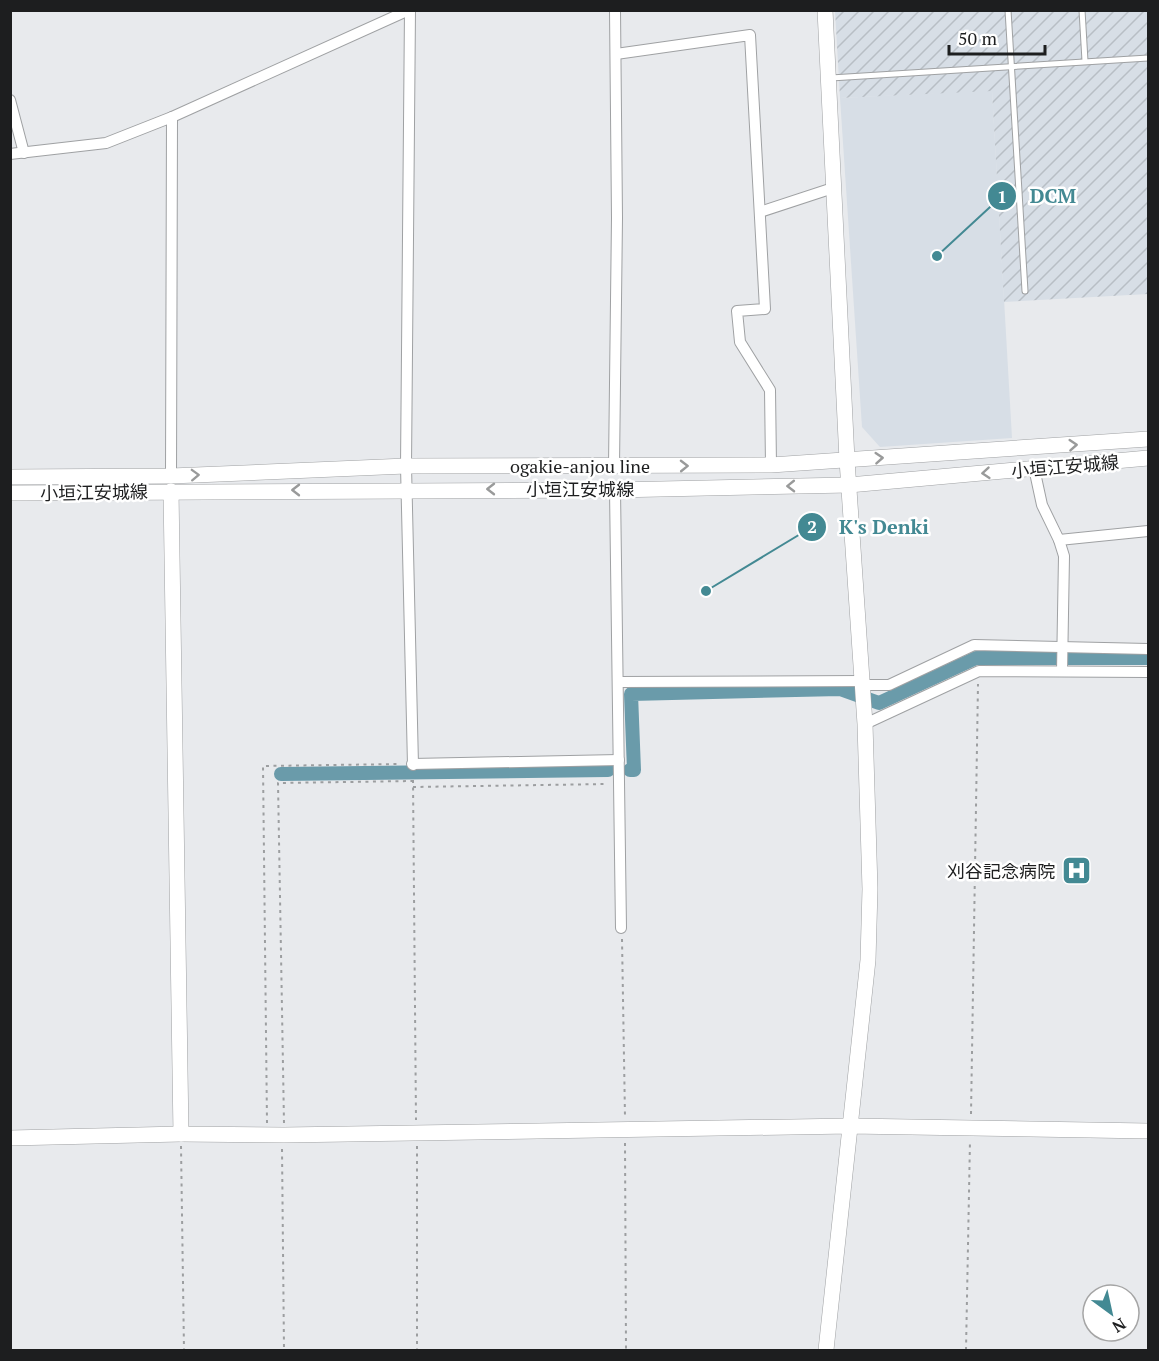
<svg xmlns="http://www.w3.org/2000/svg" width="1159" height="1361" viewBox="0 0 1159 1361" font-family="'PT Serif','Noto Sans JP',serif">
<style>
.built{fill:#d7dee6}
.industrial{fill:url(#industrial-furrows)}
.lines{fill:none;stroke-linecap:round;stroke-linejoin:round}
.canal{stroke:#6a9baa;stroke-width:14}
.lane-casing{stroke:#9fa1a3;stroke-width:7}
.street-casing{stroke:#9fa1a3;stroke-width:12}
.secondary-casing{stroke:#9fa1a3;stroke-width:16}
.path{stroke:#9c9ea0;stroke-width:2;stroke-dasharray:3 4.5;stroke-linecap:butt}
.lane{stroke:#fff;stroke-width:5}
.street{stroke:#fff;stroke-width:10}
.secondary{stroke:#fff;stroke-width:15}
.oneway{stroke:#999a9a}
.labels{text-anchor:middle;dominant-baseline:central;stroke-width:5;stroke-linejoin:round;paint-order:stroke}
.street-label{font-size:18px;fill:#1d1e1f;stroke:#fff}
.poi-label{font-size:18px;fill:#1d1e1f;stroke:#fff;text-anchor:end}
.leader{fill:none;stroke:#438993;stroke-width:2}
.callout-dot{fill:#438993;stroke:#fff;stroke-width:2}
.mark-label{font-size:18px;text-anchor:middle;font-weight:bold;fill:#fff}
.callout-label{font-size:20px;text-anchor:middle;font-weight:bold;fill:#438993;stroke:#fff;stroke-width:5;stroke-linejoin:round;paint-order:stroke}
</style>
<defs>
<pattern id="industrial-furrows" width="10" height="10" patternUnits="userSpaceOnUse" patternTransform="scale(1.5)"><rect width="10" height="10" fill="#d7dee6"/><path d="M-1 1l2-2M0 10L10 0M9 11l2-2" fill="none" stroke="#b8bec5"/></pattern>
</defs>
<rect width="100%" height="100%" fill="#e8eaed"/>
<path class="built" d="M 992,90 L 1012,438 L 880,447 L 862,427 L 840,98 Z"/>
<path class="industrial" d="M 835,11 L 1148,11 L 1148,294 L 1004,302 L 992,91 L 840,98 Z"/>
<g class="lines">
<g class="canal">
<path d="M 630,770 L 634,770 L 631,694 L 840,689 L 879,703 L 976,658 L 1148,658"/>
<path d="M 281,774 L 608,770"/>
</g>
<defs>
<g id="lane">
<path d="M 1008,10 L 1025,291"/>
<path d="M 1082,10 L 1085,61"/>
<path d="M 831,78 L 1148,58"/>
</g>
<g id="street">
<path d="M 410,10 L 406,466 L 413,765"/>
<path d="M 616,54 L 750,35 L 765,309 L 737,311 L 740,342 L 770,390 L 771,465"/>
<path d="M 10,100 L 24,153"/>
<path d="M 10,154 L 106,143 L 172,117"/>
<path d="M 760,212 L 833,188"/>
<path d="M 614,466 L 617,218 L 615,10"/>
<path d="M 1034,468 L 1042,505 L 1059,540 L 1064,556 L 1062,671"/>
<path d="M 171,476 L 172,117 L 409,10"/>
<path d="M 615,490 L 621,928"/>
<path d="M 1059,540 L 1148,531"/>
<path d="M 619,682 L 863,681"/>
<path d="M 863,685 L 889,685 L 974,645 L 1148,649"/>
<path d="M 865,724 L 979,671 L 1148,672"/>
<path d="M 412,764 L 619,760"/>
</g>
<g id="secondary">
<path d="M 825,10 L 847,460 L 865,724 L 870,889 L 868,960 L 826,1350"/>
<path d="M 10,477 L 171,476 L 406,466 L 771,465 L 1148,439"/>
<path d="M 171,491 L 181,1134 L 284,1135 L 850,1126 L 1148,1131"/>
<path d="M 10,493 L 615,490 L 849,485 L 1148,458"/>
<path d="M 10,1138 L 181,1134"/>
</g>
</defs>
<use href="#lane" class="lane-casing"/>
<use href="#street" class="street-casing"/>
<use href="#secondary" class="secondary-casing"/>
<g class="path">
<path d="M 413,780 L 416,1120"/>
<path d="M 413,787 L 607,784"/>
<path d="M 622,939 L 625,1117"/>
<path d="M 971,1114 L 978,684"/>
<path d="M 267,1123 L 263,766 L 401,764"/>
<path d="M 284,1123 L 278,783 L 413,781"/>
<path d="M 625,1143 L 626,1350"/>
<path d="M 181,1146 L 184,1350"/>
<path d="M 417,1146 L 417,1350"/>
<path d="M 282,1149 L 284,1350"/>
<path d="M 966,1350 L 970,1140"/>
</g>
<use href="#lane" class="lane"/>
<use href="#street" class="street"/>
<use href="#secondary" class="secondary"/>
</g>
<defs><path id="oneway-chevron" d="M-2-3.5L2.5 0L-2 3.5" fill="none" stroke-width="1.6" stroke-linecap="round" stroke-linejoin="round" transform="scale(1.5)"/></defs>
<g class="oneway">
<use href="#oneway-chevron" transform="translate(1073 445) rotate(-4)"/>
<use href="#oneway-chevron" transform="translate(879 458) rotate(-4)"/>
<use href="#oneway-chevron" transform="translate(684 466) rotate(-1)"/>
<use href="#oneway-chevron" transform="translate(986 473) rotate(175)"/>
<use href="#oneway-chevron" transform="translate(195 475) rotate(-2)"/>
<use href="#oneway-chevron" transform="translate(791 486) rotate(179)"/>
<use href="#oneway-chevron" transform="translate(491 489) rotate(-180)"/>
<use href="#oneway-chevron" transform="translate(296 490) rotate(180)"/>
</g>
<defs>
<symbol id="hospital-square" viewBox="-11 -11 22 22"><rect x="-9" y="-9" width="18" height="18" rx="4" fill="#438993" stroke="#fff"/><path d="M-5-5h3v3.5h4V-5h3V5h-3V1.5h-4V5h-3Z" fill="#fff"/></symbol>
</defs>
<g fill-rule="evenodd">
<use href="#hospital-square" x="1060" y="854" width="33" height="33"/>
</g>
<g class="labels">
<g class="street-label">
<text x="580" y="466">ogakie-anjou line</text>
<text transform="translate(1065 466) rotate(-5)">小垣江安城線</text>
<text x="580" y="489">小垣江安城線</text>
<text transform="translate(94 492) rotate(-1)">小垣江安城線</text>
</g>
<g class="poi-label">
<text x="1055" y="871">刈谷記念病院</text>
</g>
</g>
<path class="leader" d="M937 256L1002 196M706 591L812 527"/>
<g class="callout-dot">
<circle cx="937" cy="256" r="6"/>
<circle cx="706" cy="591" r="6"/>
<circle cx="1002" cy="196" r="15"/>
<circle cx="812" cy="527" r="15"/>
</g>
<g class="mark-label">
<text x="1002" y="203">1</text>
<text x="812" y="533">2</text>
</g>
<g class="callout-label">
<text x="1053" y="203">DCM</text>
<text x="884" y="534">K's Denki</text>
</g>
<rect width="1159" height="1361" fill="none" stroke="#1d1e1f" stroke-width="24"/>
<g transform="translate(1111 1313) rotate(147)"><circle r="28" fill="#ffffff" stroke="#a5a5a5" stroke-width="1.5"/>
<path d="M0-4.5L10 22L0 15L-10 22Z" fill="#438993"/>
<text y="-9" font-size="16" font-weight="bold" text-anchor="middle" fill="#1d1e1f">N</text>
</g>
<path d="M949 45v9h96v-9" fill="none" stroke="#1d1e1f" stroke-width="3"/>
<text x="958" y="45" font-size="18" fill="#1d1e1f" stroke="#ffffff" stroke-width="4.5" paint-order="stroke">50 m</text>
</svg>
